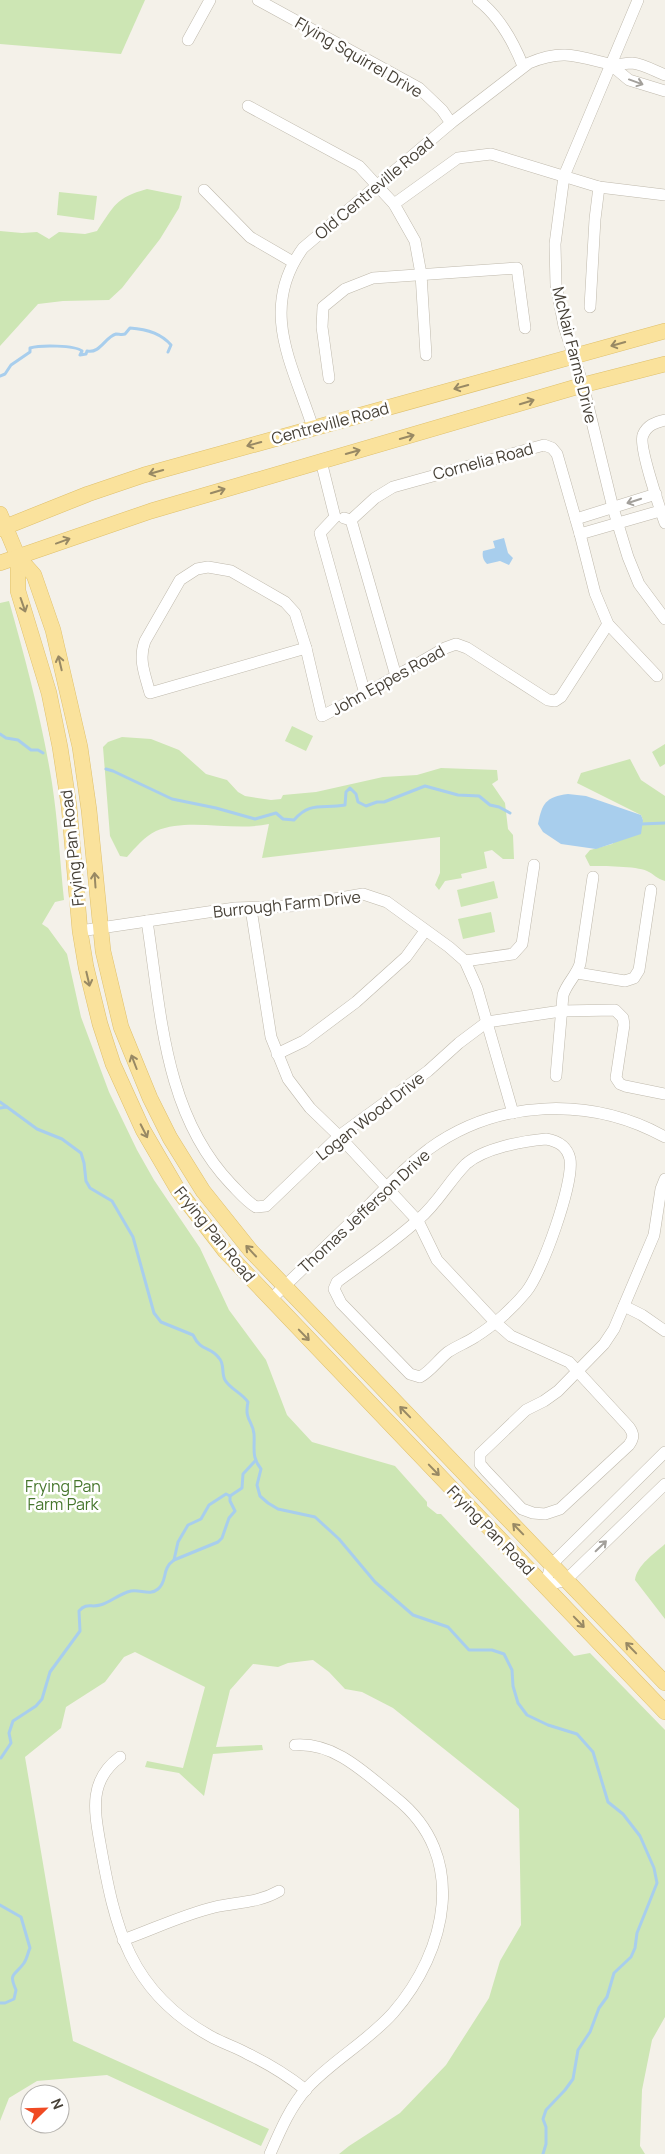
<svg xmlns="http://www.w3.org/2000/svg" width="665" height="2154" viewBox="0 0 665 2154" font-family="Manrope,sans-serif">
<style>
.green{fill:#cde6b4}
.water{fill:#a8ceed}
.lines{fill:none;stroke-linecap:round;stroke-linejoin:round}
.stream{stroke:#a8ceed;stroke-width:3}
.minor-casing{stroke:#bfb9ac;stroke-width:12}
.major-casing{stroke:#dfc06c;stroke-width:16}
.minor{stroke:#fff;stroke-width:11}
.major{stroke:#fae29c;stroke-width:15}
.oneway{stroke:#a3a09b}
.oneway2{stroke:#988964}
.labels{text-anchor:middle;dominant-baseline:central;stroke-width:5;stroke-linejoin:round;paint-order:stroke}
.street-label{font-size:16px;fill:#474137;stroke:#fff}
.park-label{font-size:16px;fill:#46762d;stroke:#fff}
</style>
<rect width="100%" height="100%" fill="#f4f1e9"/>
<g class="green">
<path d="M 0,0 L 145,0 L 121,54 L 0,44 Z"/>
<path d="M 147,189 L 182,196 L 179,208 L 160,239 L 122,288 L 109,300 L 63,301 L 38,304 L 0,346 L 0,231 L 22,233 L 37,232 L 49,239 L 59,232 L 85,234 L 97,231 C 115,205 115,198 147,189 Z"/>
<path d="M 59,192 L 97,196 L 94,220 L 57,215 Z"/>
<path d="M 9,601 C 26,661 42,721 52,783 C 58,822 60,861 64,900 L 55,902 L 42,924 L 48,928 L 67,954 L 81,1017 L 109,1092 L 137,1150 L 154,1180 L 200,1248 L 229,1310 L 266,1360 L 287,1415 L 312,1442 L 395,1466 L 427,1502 L 427,1506 L 437,1514 L 441,1514 L 574,1656 L 590,1653 L 665,1730 L 665,2017 L 652,2040 L 642,2090 L 640,2146 L 645,2154 L 339,2154 L 349,2146 L 400,2113 L 446,2065 L 489,1998 L 500,1961 L 521,1925 L 519,1809 L 393,1708 L 362,1692 L 345,1689 L 329,1672 L 313,1660 L 288,1663 L 278,1667 L 253,1664 L 230,1690 L 216,1747 L 262,1745 L 263,1750 L 213,1754 L 204,1796 L 179,1773 L 145,1767 L 147,1761 L 183,1768 L 205,1687 L 135,1652 L 124,1657 L 105,1682 L 66,1707 L 61,1728 L 25,1757 L 73,2041 L 269,2129 L 261,2146 L 107,2075 L 37,2081 L 9,2098 L 0,2121 L 0,603 Z"/>
<path d="M 292,726 L 313,736 L 306,751 L 285,741 Z"/>
<path d="M 122,737 L 151,739 L 179,750 L 206,774 L 227,780 L 238,792 L 245,796 L 271,800 L 281,799 L 283,795 L 316,792 L 383,777 L 417,775 L 441,768 L 497,770 L 498,780 L 492,784 L 505,803 L 508,829 L 513,835 L 514,859 L 503,859 L 492,850 L 484,852 L 487,868 L 461,874 L 462,878 L 445,881 L 439,890 L 435,885 L 440,873 L 440,837 L 262,858 L 269,824 C 233,832 189,817 156,831 C 145,836 135,848 127,857 L 120,856 L 110,836 L 103,747 L 108,742 Z"/>
<path d="M 665,744 L 665,764 L 660,767 L 652,752 Z"/>
<path d="M 630,759 L 641,780 L 665,796 L 665,881 C 657,879 654,874 647,871 C 636,866 603,866 590,866 L 585,856 L 590,850 L 612,844 L 643,820 L 641,815 L 577,783 L 581,773 Z"/>
<path d="M 494,881 L 498,898 L 461,907 L 457,890 Z"/>
<path d="M 491,912 L 495,932 L 463,939 L 458,919 Z"/>
<path d="M 665,1544 L 665,1619 L 635,1580 C 637,1565 654,1554 665,1544 Z"/>
</g>
<g class="water">
<path d="M 504,538 L 508,553 L 513,558 L 509,565 L 500,561 L 487,564 C 483,560 482,556 483,551 L 495,548 L 493,541 Z"/>
<path d="M 568,794 L 586,796 L 641,815 L 643,820 L 641,834 L 596,849 L 561,844 L 543,832 L 538,824 C 542,803 546,797 568,794 Z"/>
</g>
<g class="lines">
<g class="stream">
<path d="M 0,376 L 5,374 L 11,365 L 30,352 L 30,348 C 40,345 75,345 82,351 L 80,355 L 86,354 L 87,351 C 100,354 105,337 116,334 C 119,334 122,335 125,334 L 130,328 C 145,329 161,333 171,345 L 168,352"/>
<path d="M 0,734 L 6,738 L 18,740 L 31,750 L 38,750 L 43,753"/>
<path d="M 106,769 L 113,771 L 172,799 L 216,808 L 255,819 L 276,813 L 283,819 L 294,820 C 310,801 323,809 345,805 L 346,792 L 350,788 L 356,794 L 358,802 L 366,806 L 377,802 L 384,802 L 425,786 L 458,795 L 479,796 L 490,805 L 499,807 L 510,813"/>
<path d="M 641,824 L 665,823"/>
<path d="M 0,1102 L 7,1107"/>
<path d="M 0,1108 L 7,1107 L 37,1129 L 62,1139 L 81,1153 L 84,1163 L 86,1181 L 90,1188 L 112,1201 L 133,1237 L 154,1313 L 161,1322 L 193,1335 C 201,1352 210,1346 219,1358 C 225,1364 221,1373 225,1380 C 230,1389 241,1392 248,1402 C 244,1420 253,1421 254,1434 C 255,1449 251,1456 261,1469 L 257,1485 L 260,1496 L 268,1503 L 278,1509 L 315,1517 L 339,1539 L 375,1582 L 413,1615 L 448,1627 L 469,1650 L 492,1650 L 504,1654 L 512,1670 L 513,1686 L 518,1703 L 527,1715 L 548,1725 L 577,1734 L 593,1752 L 608,1802 L 623,1814 L 640,1836 L 654,1868 L 657,1883 L 637,1933 L 635,1948 L 631,1957 L 614,1973 L 607,1997 L 599,2008 L 590,2032 L 578,2050 L 573,2079 L 565,2090 L 546,2110 L 543,2119 L 546,2127 L 546,2144 L 543,2154"/>
<path d="M 174,1560 L 178,1542 L 188,1525 L 201,1519 L 209,1505 L 226,1494 L 230,1496 L 242,1488 L 243,1474 L 255,1461"/>
<path d="M 1,1758 L 11,1743 L 9,1733 L 13,1721 L 36,1706 L 42,1699 L 50,1672 L 80,1631 L 79,1611 C 87,1602 91,1608 100,1605 C 110,1603 118,1594 131,1591 C 140,1589 150,1596 158,1589 C 168,1581 161,1569 174,1560 L 218,1542 L 222,1538 L 229,1518 L 235,1511 L 230,1501 L 230,1496"/>
<path d="M 0,1905 L 21,1917 L 30,1948 C 28,1952 27,1959 24,1963 C 15,1976 8,1972 16,1990 L 14,1999 L 5,2003 L 0,2003"/>
</g>
<defs>
<g id="minor">
<path d="M 258,0 L 419,88 L 442,110 L 451,123"/>
<path d="M 478,0 C 500,17 513,41 523,66"/>
<path d="M 638,0 L 564,176 L 555,244 L 556,285 L 564,326 L 583,385 L 613,508 L 628,557 L 639,584 L 665,619"/>
<path d="M 188,40 L 210,0"/>
<path d="M 611,65 L 629,80 L 665,91"/>
<path d="M 248,106 L 359,166 L 394,204 L 415,241 L 421,274 L 426,355"/>
<path d="M 204,190 L 250,237 L 293,262"/>
<path d="M 394,204 L 458,158 L 491,154 L 599,187 L 665,195"/>
<path d="M 590,307 L 595,219 L 599,187"/>
<path d="M 329,378 L 322,327 L 323,307 L 345,289 L 373,278 L 517,268 L 525,328"/>
<path d="M 665,420 C 656,422 647,425 643,435 C 638,445 660,509 665,523"/>
<path d="M 313,428 C 293,365 258,310 303,248 L 451,123 L 529,63 C 562,49 577,56 609,64 C 616,66 624,63 632,63 C 643,64 655,71 665,75"/>
<path d="M 321,461 L 335,517"/>
<path d="M 335,517 L 320,533 L 365,694"/>
<path d="M 344,518 L 351,520 L 396,676"/>
<path d="M 576,519 L 656,494"/>
<path d="M 351,520 L 375,498 L 393,487 L 544,445 L 552,448 L 557,454 L 580,534 L 595,593 L 608,624 L 657,676"/>
<path d="M 580,534 L 660,511"/>
<path d="M 208,567 L 231,571 L 285,602 L 295,613 L 306,648 L 150,693 C 145,675 138,659 145,641 L 180,580 L 197,569 Z"/>
<path d="M 306,648 L 322,716 L 365,694 L 445,648 L 456,644 L 467,648 L 548,700 L 555,701 L 561,697 L 608,624"/>
<path d="M 251,909 L 271,1037 L 288,1079 L 310,1108 L 339,1136 L 418,1221 L 437,1260 L 495,1322 L 511,1336 L 569,1362 L 629,1427 C 634,1434 634,1438 629,1445 L 560,1509 L 545,1514 L 533,1513 L 522,1509 L 486,1471 L 480,1464 L 480,1454 L 526,1410 L 544,1401 L 558,1391 L 604,1344 L 614,1329 L 654,1235 L 661,1189 L 665,1179"/>
<path d="M 147,921 C 161,1012 164,1114 231,1184 C 239,1192 246,1201 256,1207 L 266,1206 L 339,1136 L 428,1071 L 459,1043 L 487,1022 L 561,1011 L 615,1010 L 623,1018 L 624,1025 L 616,1078 L 620,1084 L 625,1086 L 665,1094"/>
<path d="M 80,931 L 235,908 L 294,906 L 363,894 L 387,902 L 449,947 L 465,961 L 477,988 L 513,1113"/>
<path d="M 465,961 L 513,954 L 522,944 L 534,865"/>
<path d="M 577,973 L 625,981 L 634,978 L 639,970 L 651,890"/>
<path d="M 277,1054 L 304,1041 L 356,1002 L 406,957 L 425,931"/>
<path d="M 556,1076 L 563,995 C 567,983 576,976 580,964 L 593,877"/>
<path d="M 546,1139 C 558,1141 567,1146 570,1159 C 574,1183 542,1273 526,1292 C 513,1308 493,1326 475,1337 C 466,1343 457,1346 448,1352 C 438,1360 431,1371 420,1377 L 410,1374 L 341,1303 L 334,1289 L 337,1282 C 364,1262 394,1242 419,1219 C 438,1203 449,1181 466,1164 C 484,1148 523,1141 546,1139 Z"/>
<path d="M 270,1300 C 304,1268 337,1235 371,1203 C 389,1184 408,1165 429,1149 C 498,1099 591,1096 665,1137"/>
<path d="M 624,1306 L 642,1315 L 665,1331"/>
<path d="M 545,1586 L 551,1565 L 665,1452"/>
<path d="M 545,1586 L 566,1580 L 665,1484"/>
<path d="M 120,1757 C 89,1780 94,1809 100,1843 C 115,1928 129,1991 210,2036 C 222,2043 236,2047 248,2054 C 269,2064 288,2076 306,2090"/>
<path d="M 123,1940 C 154,1929 182,1915 215,1907 C 237,1902 258,1903 279,1891"/>
<path d="M 270,2154 C 280,2131 290,2107 307,2088 C 333,2060 367,2042 393,2013 C 447,1951 469,1856 396,1798 C 367,1775 336,1742 295,1745"/>
</g>
<g id="major">
<path d="M 0,514 L 18,557 L 18,591 L 49,693 L 60,747 L 69,806 L 80,931 L 86,967 L 100,1024 L 113,1064 L 143,1130 L 178,1190 L 225,1251 L 665,1712"/>
<path d="M 0,529 L 88,494 L 144,475 L 665,331"/>
<path d="M 18,557 L 34,575 L 53,630 L 80,747 L 89,810 L 103,951 L 121,1027 L 150,1098 L 170,1138 L 203,1191 L 251,1251 L 665,1683"/>
<path d="M 0,563 L 151,511 L 583,385 L 665,364"/>
</g>
</defs>
<use href="#minor" class="minor-casing"/>
<use href="#major" class="major-casing"/>
<use href="#minor" class="minor"/>
<use href="#major" class="major"/>
</g>
<defs><path id="oneway-shaft" d="M-6 0H5M1.5-3L5.5 0L1.5 3" fill="none" stroke-width="1.6" stroke-linecap="round" stroke-linejoin="round" transform="scale(1.25)"/></defs>
<g class="oneway">
<use href="#oneway-shaft" transform="translate(636 82) rotate(20)"/>
<use href="#oneway-shaft" transform="translate(634 501) rotate(162)"/>
<use href="#oneway-shaft" transform="translate(601 1546) rotate(-44)"/>
</g>
<g class="oneway2">
<use href="#oneway-shaft" transform="translate(618 344) rotate(164)"/>
<use href="#oneway-shaft" transform="translate(461 387) rotate(165)"/>
<use href="#oneway-shaft" transform="translate(527 402) rotate(-17)"/>
<use href="#oneway-shaft" transform="translate(407 437) rotate(-16)"/>
<use href="#oneway-shaft" transform="translate(254 444) rotate(165)"/>
<use href="#oneway-shaft" transform="translate(353 452) rotate(-16)"/>
<use href="#oneway-shaft" transform="translate(156 472) rotate(164)"/>
<use href="#oneway-shaft" transform="translate(218 491) rotate(-17)"/>
<use href="#oneway-shaft" transform="translate(63 541) rotate(-20)"/>
<use href="#oneway-shaft" transform="translate(23 605) rotate(71)"/>
<use href="#oneway-shaft" transform="translate(60 663) rotate(-103)"/>
<use href="#oneway-shaft" transform="translate(95 880) rotate(-94)"/>
<use href="#oneway-shaft" transform="translate(88 979) rotate(77)"/>
<use href="#oneway-shaft" transform="translate(134 1062) rotate(-111)"/>
<use href="#oneway-shaft" transform="translate(144 1131) rotate(63)"/>
<use href="#oneway-shaft" transform="translate(251 1251) rotate(-133)"/>
<use href="#oneway-shaft" transform="translate(304 1335) rotate(46)"/>
<use href="#oneway-shaft" transform="translate(405 1412) rotate(-134)"/>
<use href="#oneway-shaft" transform="translate(434 1470) rotate(46)"/>
<use href="#oneway-shaft" transform="translate(518 1529) rotate(-134)"/>
<use href="#oneway-shaft" transform="translate(579 1622) rotate(46)"/>
<use href="#oneway-shaft" transform="translate(631 1648) rotate(-134)"/>
</g>
<g class="labels">
<g class="street-label">
<text transform="translate(359 57) rotate(30)">Flying Squirrel Drive</text>
<text transform="translate(374 188) rotate(-40)">Old Centreville Road</text>
<text transform="translate(575 355) rotate(76)">McNair Farms Drive</text>
<text transform="translate(330 423) rotate(-15)">Centreville Road</text>
<text transform="translate(483 461) rotate(-15)">Cornelia Road</text>
<text transform="translate(388 680) rotate(-29)">John Eppes Road</text>
<text transform="translate(72 848) rotate(-96)">Frying Pan Road</text>
<text transform="translate(287 904) rotate(-6)">Burrough Farm Drive</text>
<text transform="translate(370 1116) rotate(-38)">Logan Wood Drive</text>
<text transform="translate(364 1211) rotate(-43)">Thomas Jefferson Drive</text>
<text transform="translate(215 1234) rotate(51)">Frying Pan Road</text>
<text transform="translate(491 1530) rotate(46)">Frying Pan Road</text>
</g>
<g class="park-label">
<text x="63" y="1486">Frying Pan<tspan x="63" dy="18">Farm Park</tspan></text>
</g>
</g>
<g transform="translate(45 2109) rotate(67)"><circle r="24" fill="#ffffff" stroke="#b5b3af"/>
<path d="M0-4L9 19L0 12L-9 19Z" fill="#f04a23"/>
<text y="-8" font-size="14" font-weight="bold" text-anchor="middle" fill="#474137">N</text>
</g>
</svg>
